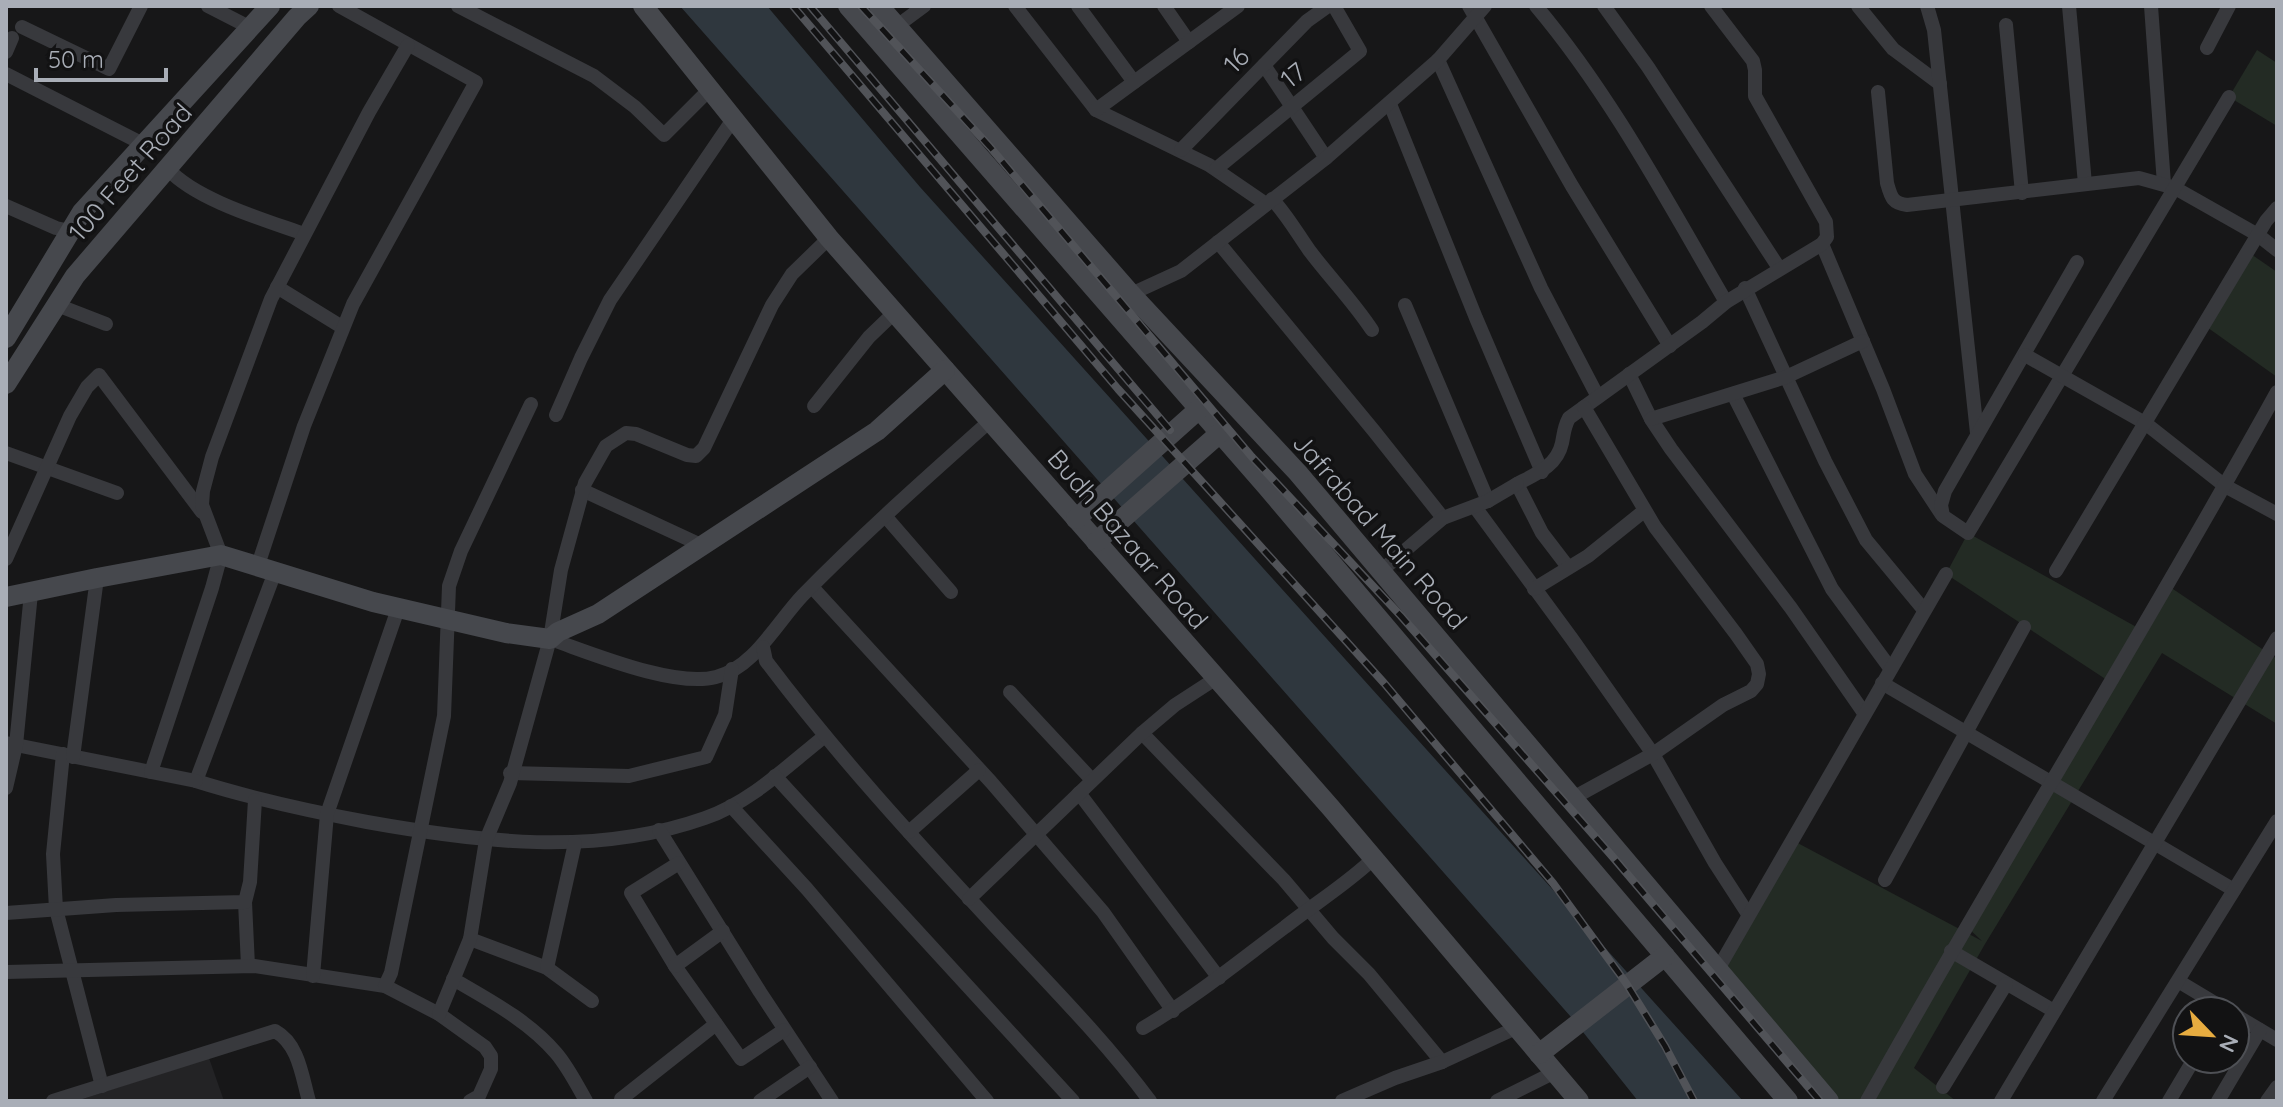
<svg xmlns="http://www.w3.org/2000/svg" width="2283" height="1107" viewBox="0 0 2283 1107" font-family="Quicksand,sans-serif">
<style>
.built{fill:#232325}
.green{fill:#232b24}
.water{fill:#2f373e}
.lines{fill:none;stroke-linecap:round;stroke-linejoin:round}
.street{stroke:#38393d;stroke-width:14}
.secondary{stroke:#46484d;stroke-width:20}
.rail-casing{stroke:#515358;stroke-width:8}
.rail{stroke:#121213;stroke-width:5;stroke-dasharray:15;stroke-linecap:butt}
.labels{text-anchor:middle;dominant-baseline:central;stroke-width:7;stroke-linejoin:round;paint-order:stroke}
.street-label{font-size:26px;fill:#a9aeb7;stroke:#121213}
</style>
<rect width="100%" height="100%" fill="#171718"/>
<path class="built" d="M 209,1058 L 224,1101 L 76,1101 Z"/>
<g class="green">
<path d="M 2257,50 L 2277,63 L 2277,126 L 2229,97 Z"/>
<path d="M 2248,252 L 2277,272 L 2277,377 L 2204,325 Z"/>
<path d="M 1968,533 L 2140,629 L 2167,585 L 2277,659 L 2277,724 L 2162,653 L 1985,944 L 1914,1068 L 1956,1101 L 1836,1101 L 1718,969 L 1792,840 L 1982,941 L 1966,926 L 2110,682 L 1946,574 Z"/>
</g>
<path class="water" d="M 680,6 L 767,6 L 920,187 L 1743,1101 L 1638,1101 L 1571,1017 Z"/>
<g class="lines">
<g class="street">
<path d="M 208,6 L 249,27"/>
<path d="M 458,6 L 594,76 L 635,107 L 664,135 L 710,89"/>
<path d="M 1015,6 L 1096,110 L 1209,165 L 1266,204"/>
<path d="M 1078,6 L 1134,82"/>
<path d="M 1164,6 L 1189,42"/>
<path d="M 1469,6 L 1572,186 L 1670,346"/>
<path d="M 1536,6 C 1611,95 1667,201 1726,302"/>
<path d="M 1604,6 L 1648,67 L 1779,268"/>
<path d="M 1858,6 L 1893,49 L 1940,84"/>
<path d="M 1927,6 L 1934,30 L 1977,433"/>
<path d="M 2069,6 L 2085,184"/>
<path d="M 2151,6 L 2164,184"/>
<path d="M 2006,25 L 2022,193"/>
<path d="M 897,26 L 924,6"/>
<path d="M 22,27 L 109,69 L 141,6"/>
<path d="M 2207,48 L 2229,6"/>
<path d="M 6,52 L 12,38"/>
<path d="M 1438,60 L 1541,288 L 1598,397"/>
<path d="M 1264,65 L 1326,158"/>
<path d="M 6,74 L 143,144"/>
<path d="M 1878,92 L 1887,183 C 1891,197 1892,203 1907,205 L 2139,178 L 2175,188 L 2258,235 L 2277,250"/>
<path d="M 1390,104 L 1476,318 L 1542,472"/>
<path d="M 1096,110 L 1238,6"/>
<path d="M 1181,150 L 1307,21 L 1328,6"/>
<path d="M 168,169 C 196,200 265,220 304,234"/>
<path d="M 1216,169 L 1360,51 L 1334,6"/>
<path d="M 1272,199 C 1287,215 1297,233 1309,250 C 1330,278 1353,301 1372,330"/>
<path d="M 6,206 L 56,228 L 70,231"/>
<path d="M 1218,242 L 1374,431 L 1443,518"/>
<path d="M 1822,244 L 1883,389 L 1915,474 L 1942,515"/>
<path d="M 2077,262 L 1945,491 L 1941,505 L 1943,516 L 1968,533 L 2229,97"/>
<path d="M 277,287 L 342,327"/>
<path d="M 1745,288 L 1825,461 L 1866,540 L 1924,610"/>
<path d="M 1131,294 L 1181,271 L 1326,158 L 1438,60 L 1485,6"/>
<path d="M 57,305 L 106,324"/>
<path d="M 1405,305 L 1488,501"/>
<path d="M 2025,355 L 2145,423 L 2225,486 L 2277,514"/>
<path d="M 1629,374 L 1651,419 L 1671,449 L 1791,608 L 1864,713"/>
<path d="M 1733,394 L 1832,589 L 1890,668"/>
<path d="M 814,406 L 869,337 L 894,313"/>
<path d="M 556,415 L 581,358 L 610,300 L 734,118"/>
<path d="M 1651,419 L 1786,377 L 1863,341"/>
<path d="M 6,453 L 117,493"/>
<path d="M 582,490 L 701,545"/>
<path d="M 1475,507 L 1572,639 L 1653,754 L 1715,863 L 1748,914"/>
<path d="M 886,517 L 951,592"/>
<path d="M 6,559 L 70,416 L 87,387 L 99,375 L 202,512"/>
<path d="M 258,565 L 304,426 L 353,304 L 476,82 L 339,6"/>
<path d="M 1568,567 L 1542,533 L 1517,484 C 1536,474 1557,466 1562,443 C 1564,433 1564,427 1569,418 L 1702,322 L 1726,302 L 1822,244 L 1827,237 L 1826,222 L 1755,96 L 1755,70 L 1753,61 L 1711,6"/>
<path d="M 1381,571 L 1443,518 L 1488,501 L 1517,484"/>
<path d="M 2056,571 L 2266,221 L 2277,208"/>
<path d="M 275,572 L 196,781 C 253,799 309,811 367,822 C 479,842 595,857 705,818 C 751,802 787,766 825,736"/>
<path d="M 812,587 L 991,782 L 1103,912 L 1173,1011"/>
<path d="M 1534,589 L 1588,556 L 1644,511"/>
<path d="M 550,639 C 591,653 674,688 716,677 C 754,668 777,622 803,595 C 863,534 927,477 991,420"/>
<path d="M 763,647 L 766,661 C 836,754 914,839 993,924 C 1046,981 1103,1038 1150,1101"/>
<path d="M 1882,683 L 2234,890"/>
<path d="M 1010,692 L 1092,780"/>
<path d="M 1142,733 L 1284,880 L 1333,938 L 1369,974 L 1442,1062"/>
<path d="M 6,743 L 151,772"/>
<path d="M 63,754 L 53,854 L 56,909 L 102,1086"/>
<path d="M 73,757 L 97,578"/>
<path d="M 510,773 L 629,776 L 706,757 L 725,715 L 732,669"/>
<path d="M 775,776 L 1073,1101"/>
<path d="M 196,781 L 151,772 L 212,588 L 221,555 L 202,505 L 203,491 L 212,457 L 271,299 L 369,112 L 408,45"/>
<path d="M 6,788 L 16,745 L 31,593"/>
<path d="M 1079,793 L 1219,978"/>
<path d="M 1573,798 L 1653,754 L 1723,705 L 1751,691 L 1757,684 L 1759,674 L 1757,664 L 1736,634 L 1655,527 L 1584,407"/>
<path d="M 731,806 L 807,889 L 987,1101"/>
<path d="M 659,830 L 760,992 L 832,1101"/>
<path d="M 909,832 L 979,770"/>
<path d="M 679,863 L 631,893 L 675,966 L 741,1059 L 784,1030"/>
<path d="M 1885,880 L 2024,627"/>
<path d="M 969,899 L 1142,733 L 1175,705 L 1215,679"/>
<path d="M 245,902 L 248,966"/>
<path d="M 6,913 L 116,905 L 245,902 L 250,882 L 255,800"/>
<path d="M 470,939 L 547,968 L 592,1001"/>
<path d="M 1951,951 L 2054,1011"/>
<path d="M 675,966 L 723,931"/>
<path d="M 547,968 L 575,843"/>
<path d="M 1718,969 L 1946,574"/>
<path d="M 6,972 L 254,966 L 385,986 L 439,1014 L 485,1047 L 491,1056 L 491,1069 L 479,1096 L 470,1101"/>
<path d="M 313,976 L 327,814 L 399,606"/>
<path d="M 453,979 C 489,1000 529,1021 556,1053 C 568,1067 577,1085 586,1101"/>
<path d="M 2178,981 L 2228,1011"/>
<path d="M 385,986 L 391,973 L 444,716 L 449,586 L 461,551 L 531,404"/>
<path d="M 439,1014 L 470,939 L 486,840 L 510,783 L 550,639 L 561,570 L 585,483 L 606,446 L 626,433 L 636,434 L 687,455 L 696,456 L 704,448 L 772,305 L 792,274 L 829,238"/>
<path d="M 2235,1015 L 2277,1040"/>
<path d="M 1143,1028 C 1193,999 1238,962 1285,927 C 1314,904 1347,884 1374,858"/>
<path d="M 1943,1087 L 2006,984"/>
<path d="M 53,1101 L 275,1031 C 299,1044 302,1077 309,1101"/>
<path d="M 623,1101 L 621,1099 L 716,1024"/>
<path d="M 760,1101 L 810,1067"/>
<path d="M 1342,1101 L 1395,1078 L 1442,1062 L 1518,1027"/>
<path d="M 1497,1101 L 1553,1073"/>
<path d="M 1867,1101 C 2000,863 2145,631 2277,392"/>
<path d="M 2001,1101 L 2277,638"/>
<path d="M 2103,1101 L 2277,821"/>
<path d="M 2169,1101 L 2194,1059"/>
<path d="M 2218,1101 L 2260,1030"/>
<path d="M 2267,1101 L 2277,1087"/>
</g>
<g class="secondary">
<path d="M 643,6 L 829,238 L 1331,808 L 1579,1101"/>
<path d="M 848,6 L 1267,487 L 1788,1101"/>
<path d="M 879,6 L 1131,294 L 1298,473 L 1829,1101"/>
<path d="M 6,338 L 82,212 L 270,6"/>
<path d="M 6,384 L 75,276 L 297,17 L 309,6"/>
<path d="M 1076,519 L 1199,409"/>
<path d="M 1096,542 L 1220,433"/>
<path d="M 6,597 L 97,578 L 221,555 L 373,602 L 506,633 L 550,639 L 558,632 L 598,614 L 877,431 L 945,370"/>
<path d="M 1539,1054 L 1665,956"/>
</g>
<defs>
<g id="rail">
<path d="M 793,6 L 1118,389 L 1384,683 L 1553,883 L 1626,983 L 1665,1046 L 1694,1101"/>
<path d="M 810,6 L 1170,430"/>
<path d="M 861,6 L 990,147 L 1252,457 L 1401,616 L 1612,856 L 1820,1101"/>
</g>
</defs>
<use href="#rail" class="rail-casing"/>
<use href="#rail" class="rail"/>
</g>
<g class="labels">
<g class="street-label">
<text transform="translate(1236 60) rotate(-46)">16</text>
<text transform="translate(1293 75) rotate(-39)">17</text>
<text transform="translate(130 172) rotate(-49)">100 Feet Road</text>
<text transform="translate(1380 531) rotate(49)">Jafrabad Main Road</text>
<text transform="translate(1128 539) rotate(49)">Budh Bazaar Road</text>
</g>
</g>
<rect width="2283" height="1107" fill="none" stroke="#a9aeb7" stroke-width="16"/>
<g transform="translate(2211 1035) rotate(115)"><circle r="38" fill="#121213" stroke="#4e5055" stroke-width="2"/>
<path d="M0-6L14 30L0 20L-14 30Z" fill="#e7ac40"/>
<text y="-12" font-size="22" font-weight="bold" text-anchor="middle" fill="#a9aeb7">N</text>
</g>
<path d="M36 68v12h130v-12" fill="none" stroke="#a9aeb7" stroke-width="4"/>
<text x="48" y="68" font-size="24" fill="#a9aeb7" stroke="#121213" stroke-width="6" paint-order="stroke">50 m</text>
</svg>
